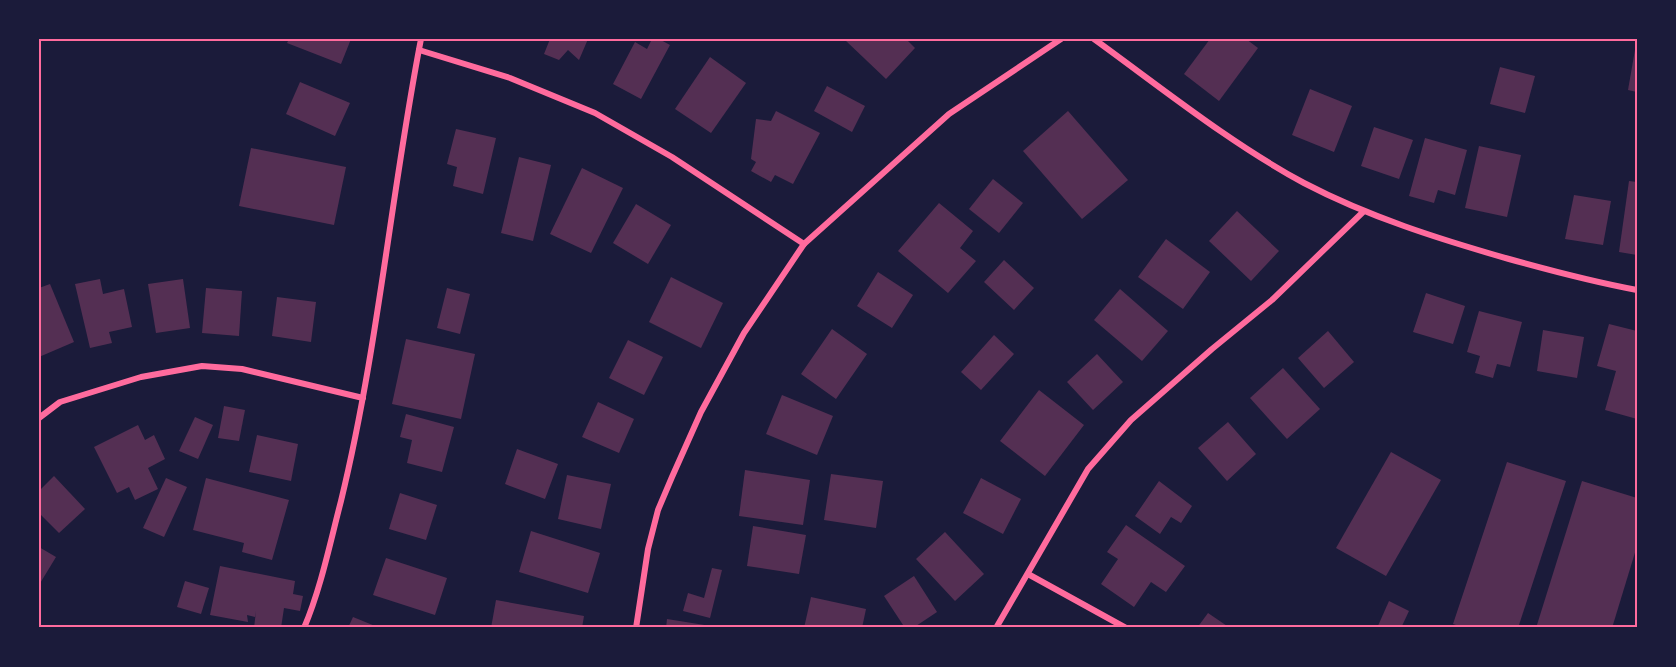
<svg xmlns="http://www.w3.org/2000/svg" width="1676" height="667" viewBox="0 0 1676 667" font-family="'Public Sans',sans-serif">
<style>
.building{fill:#542f53}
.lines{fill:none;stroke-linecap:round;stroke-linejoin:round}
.minor{stroke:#ff6b9d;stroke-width:6}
.neatline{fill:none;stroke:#ff6b9d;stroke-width:2}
</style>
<rect width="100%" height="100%" fill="#1b1b3a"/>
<g class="building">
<path d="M 289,39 L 351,39 L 341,64 L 287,43 Z"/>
<path d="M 550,39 L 588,39 L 579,60 L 568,50 L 559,60 L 544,54 Z"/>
<path d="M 652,39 L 659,39 L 670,45 L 641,99 L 613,84 L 635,42 L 647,49 Z"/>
<path d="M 846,39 L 906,39 L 915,48 L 886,79 L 845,40 Z"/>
<path d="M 1210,39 L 1246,39 L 1258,48 L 1219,101 L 1184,74 Z"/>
<path d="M 1636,44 L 1637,44 L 1637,92 L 1628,90 Z"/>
<path d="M 710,57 L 746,83 L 711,133 L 675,109 Z"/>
<path d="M 1500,67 L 1535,76 L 1525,113 L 1490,104 Z"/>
<path d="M 300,82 L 350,103 L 335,136 L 286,114 Z"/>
<path d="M 827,86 L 865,106 L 852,132 L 814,111 Z"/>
<path d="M 1310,89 L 1352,106 L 1334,152 L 1292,135 Z"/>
<path d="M 776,111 L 820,133 L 793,184 L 775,175 L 771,182 L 751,171 L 756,162 L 751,159 L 756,119 L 771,121 Z"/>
<path d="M 1068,111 L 1128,180 L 1082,219 L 1023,151 Z"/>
<path d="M 1374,127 L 1413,140 L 1399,179 L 1361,166 Z"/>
<path d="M 456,129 L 496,138 L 483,194 L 453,186 L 457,167 L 447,164 Z"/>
<path d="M 1425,138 L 1467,150 L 1455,195 L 1438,190 L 1434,203 L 1409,196 Z"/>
<path d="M 1479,146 L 1521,155 L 1507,217 L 1465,208 Z"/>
<path d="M 251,148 L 346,167 L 334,225 L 239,206 Z"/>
<path d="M 519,157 L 551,165 L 533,241 L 501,233 Z"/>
<path d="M 582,168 L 623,188 L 591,253 L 550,234 Z"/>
<path d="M 993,179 L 1023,203 L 999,233 L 969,209 Z"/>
<path d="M 1629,181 L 1637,182 L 1637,255 L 1619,252 Z"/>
<path d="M 1574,195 L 1611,201 L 1603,245 L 1565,239 Z"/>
<path d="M 939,203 L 973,231 L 960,248 L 976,261 L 948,293 L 898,251 Z"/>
<path d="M 636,204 L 671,225 L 648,264 L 613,243 Z"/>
<path d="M 1237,211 L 1279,251 L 1251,281 L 1209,241 Z"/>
<path d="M 1166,239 L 1210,272 L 1183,309 L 1138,277 Z"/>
<path d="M 1004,260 L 1034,288 L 1014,310 L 984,282 Z"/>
<path d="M 878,272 L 913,295 L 892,328 L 857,306 Z"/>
<path d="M 671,277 L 723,303 L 701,348 L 649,322 Z"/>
<path d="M 100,279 L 103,294 L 124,289 L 132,327 L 109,332 L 112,343 L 90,348 L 75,284 Z"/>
<path d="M 183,279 L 190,328 L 156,333 L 148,284 Z"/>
<path d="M 50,284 L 74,342 L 39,357 L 39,288 Z"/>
<path d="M 206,288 L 242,291 L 239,336 L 202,333 Z"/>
<path d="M 447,288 L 470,294 L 460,334 L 437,328 Z"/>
<path d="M 1120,289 L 1168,331 L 1142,361 L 1094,320 Z"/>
<path d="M 1426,293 L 1465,306 L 1453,344 L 1413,332 Z"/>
<path d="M 277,297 L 316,302 L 311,342 L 272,336 Z"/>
<path d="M 1479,311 L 1522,322 L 1510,367 L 1497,364 L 1493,378 L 1475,373 L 1480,356 L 1467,352 Z"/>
<path d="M 1609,324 L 1637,331 L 1637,419 L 1605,410 L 1616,371 L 1597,366 Z"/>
<path d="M 832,329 L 867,354 L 836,399 L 801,374 Z"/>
<path d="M 1543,330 L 1584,337 L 1577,378 L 1537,371 Z"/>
<path d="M 1328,331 L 1354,362 L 1324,388 L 1298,358 Z"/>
<path d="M 994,335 L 1014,354 L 981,390 L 961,372 Z"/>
<path d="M 406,339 L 475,354 L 461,419 L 392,404 Z"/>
<path d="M 628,340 L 663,357 L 644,395 L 609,378 Z"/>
<path d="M 1097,354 L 1123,382 L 1093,410 L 1067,382 Z"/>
<path d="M 1283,368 L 1320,409 L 1287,439 L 1250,398 Z"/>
<path d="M 1039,390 L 1084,425 L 1045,476 L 1000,441 Z"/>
<path d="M 782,395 L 833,416 L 817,455 L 766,434 Z"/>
<path d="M 598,402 L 634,419 L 619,453 L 582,437 Z"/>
<path d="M 224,406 L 245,410 L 239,441 L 218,438 Z"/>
<path d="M 406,414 L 454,427 L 442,472 L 407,463 L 412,440 L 400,437 Z"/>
<path d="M 195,417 L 213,425 L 198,459 L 179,451 Z"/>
<path d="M 1228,422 L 1256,454 L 1227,481 L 1198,448 Z"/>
<path d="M 138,425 L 145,440 L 154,435 L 165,459 L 148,468 L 158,489 L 135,500 L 129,487 L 117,493 L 94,447 Z"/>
<path d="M 257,435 L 298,444 L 291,481 L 249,472 Z"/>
<path d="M 517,449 L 558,464 L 545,499 L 505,484 Z"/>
<path d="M 1391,452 L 1441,480 L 1386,576 L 1336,548 Z"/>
<path d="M 1507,462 L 1566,481 L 1518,628 L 1465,628 L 1453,624 Z"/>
<path d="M 745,470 L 810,480 L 803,525 L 739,516 Z"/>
<path d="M 831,474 L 883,481 L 876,528 L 824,520 Z"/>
<path d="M 567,475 L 611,484 L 601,529 L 558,519 Z"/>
<path d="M 54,476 L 85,509 L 59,533 L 39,513 L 39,491 Z"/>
<path d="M 166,478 L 187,487 L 164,537 L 143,528 Z"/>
<path d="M 206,478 L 289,500 L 272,560 L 242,552 L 244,543 L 193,530 Z"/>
<path d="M 981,478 L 1021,499 L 1003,534 L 963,513 Z"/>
<path d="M 1159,481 L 1192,506 L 1181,523 L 1171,517 L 1160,534 L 1135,516 Z"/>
<path d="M 1582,481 L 1637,498 L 1637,546 L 1612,628 L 1536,628 Z"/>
<path d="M 400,493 L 437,505 L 426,540 L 389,529 Z"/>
<path d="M 1126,525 L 1185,566 L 1166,592 L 1151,582 L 1134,607 L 1101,584 L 1118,559 L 1107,552 Z"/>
<path d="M 753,526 L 806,535 L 799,574 L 747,566 Z"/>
<path d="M 531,531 L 600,553 L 588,593 L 519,572 Z"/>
<path d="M 945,532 L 984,574 L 955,601 L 916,559 Z"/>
<path d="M 39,547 L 56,557 L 39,585 Z"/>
<path d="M 386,558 L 447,578 L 435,615 L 373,595 Z"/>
<path d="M 220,566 L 295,581 L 293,594 L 303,596 L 300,611 L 284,608 L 281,628 L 254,628 L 256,611 L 255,617 L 247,615 L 248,622 L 210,615 Z"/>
<path d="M 712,568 L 722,570 L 710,618 L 683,611 L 688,593 L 704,598 Z"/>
<path d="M 914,576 L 937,612 L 913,628 L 905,628 L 884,596 Z"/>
<path d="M 185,581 L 209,588 L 201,614 L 177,607 Z"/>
<path d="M 811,597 L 866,609 L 862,628 L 804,628 Z"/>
<path d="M 496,600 L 584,616 L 582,628 L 491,628 Z"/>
<path d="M 1389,601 L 1409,611 L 1401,628 L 1377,628 Z"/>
<path d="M 1208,613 L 1230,628 L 1197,628 Z"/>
<path d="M 353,617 L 380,628 L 348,628 Z"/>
<path d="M 667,619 L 717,627 L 717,628 L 666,628 Z"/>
</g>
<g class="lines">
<g class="minor">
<path d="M 1094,39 C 1163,89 1230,143 1304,183 C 1369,217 1439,239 1509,259 C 1552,271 1594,282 1637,290"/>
<path d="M 419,50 L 510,78 L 595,113 L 672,157 L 804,244"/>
<path d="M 39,418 L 60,402 L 141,377 L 202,366 L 242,369 L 363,398"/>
<path d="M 1028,574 L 1126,628"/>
<path d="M 304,628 C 321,588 330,543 341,501 C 378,349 391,193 421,39"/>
<path d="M 636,628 L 648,549 L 658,510 L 672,477 L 701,412 L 744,333 L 804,244 L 949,114 L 1061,39"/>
<path d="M 996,628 L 1088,469 L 1131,420 L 1212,349 L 1272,300 L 1363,212"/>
</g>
</g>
<rect width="1676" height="667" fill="none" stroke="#1b1b3a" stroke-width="81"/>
<rect x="40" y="40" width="1596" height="586" class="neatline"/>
</svg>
